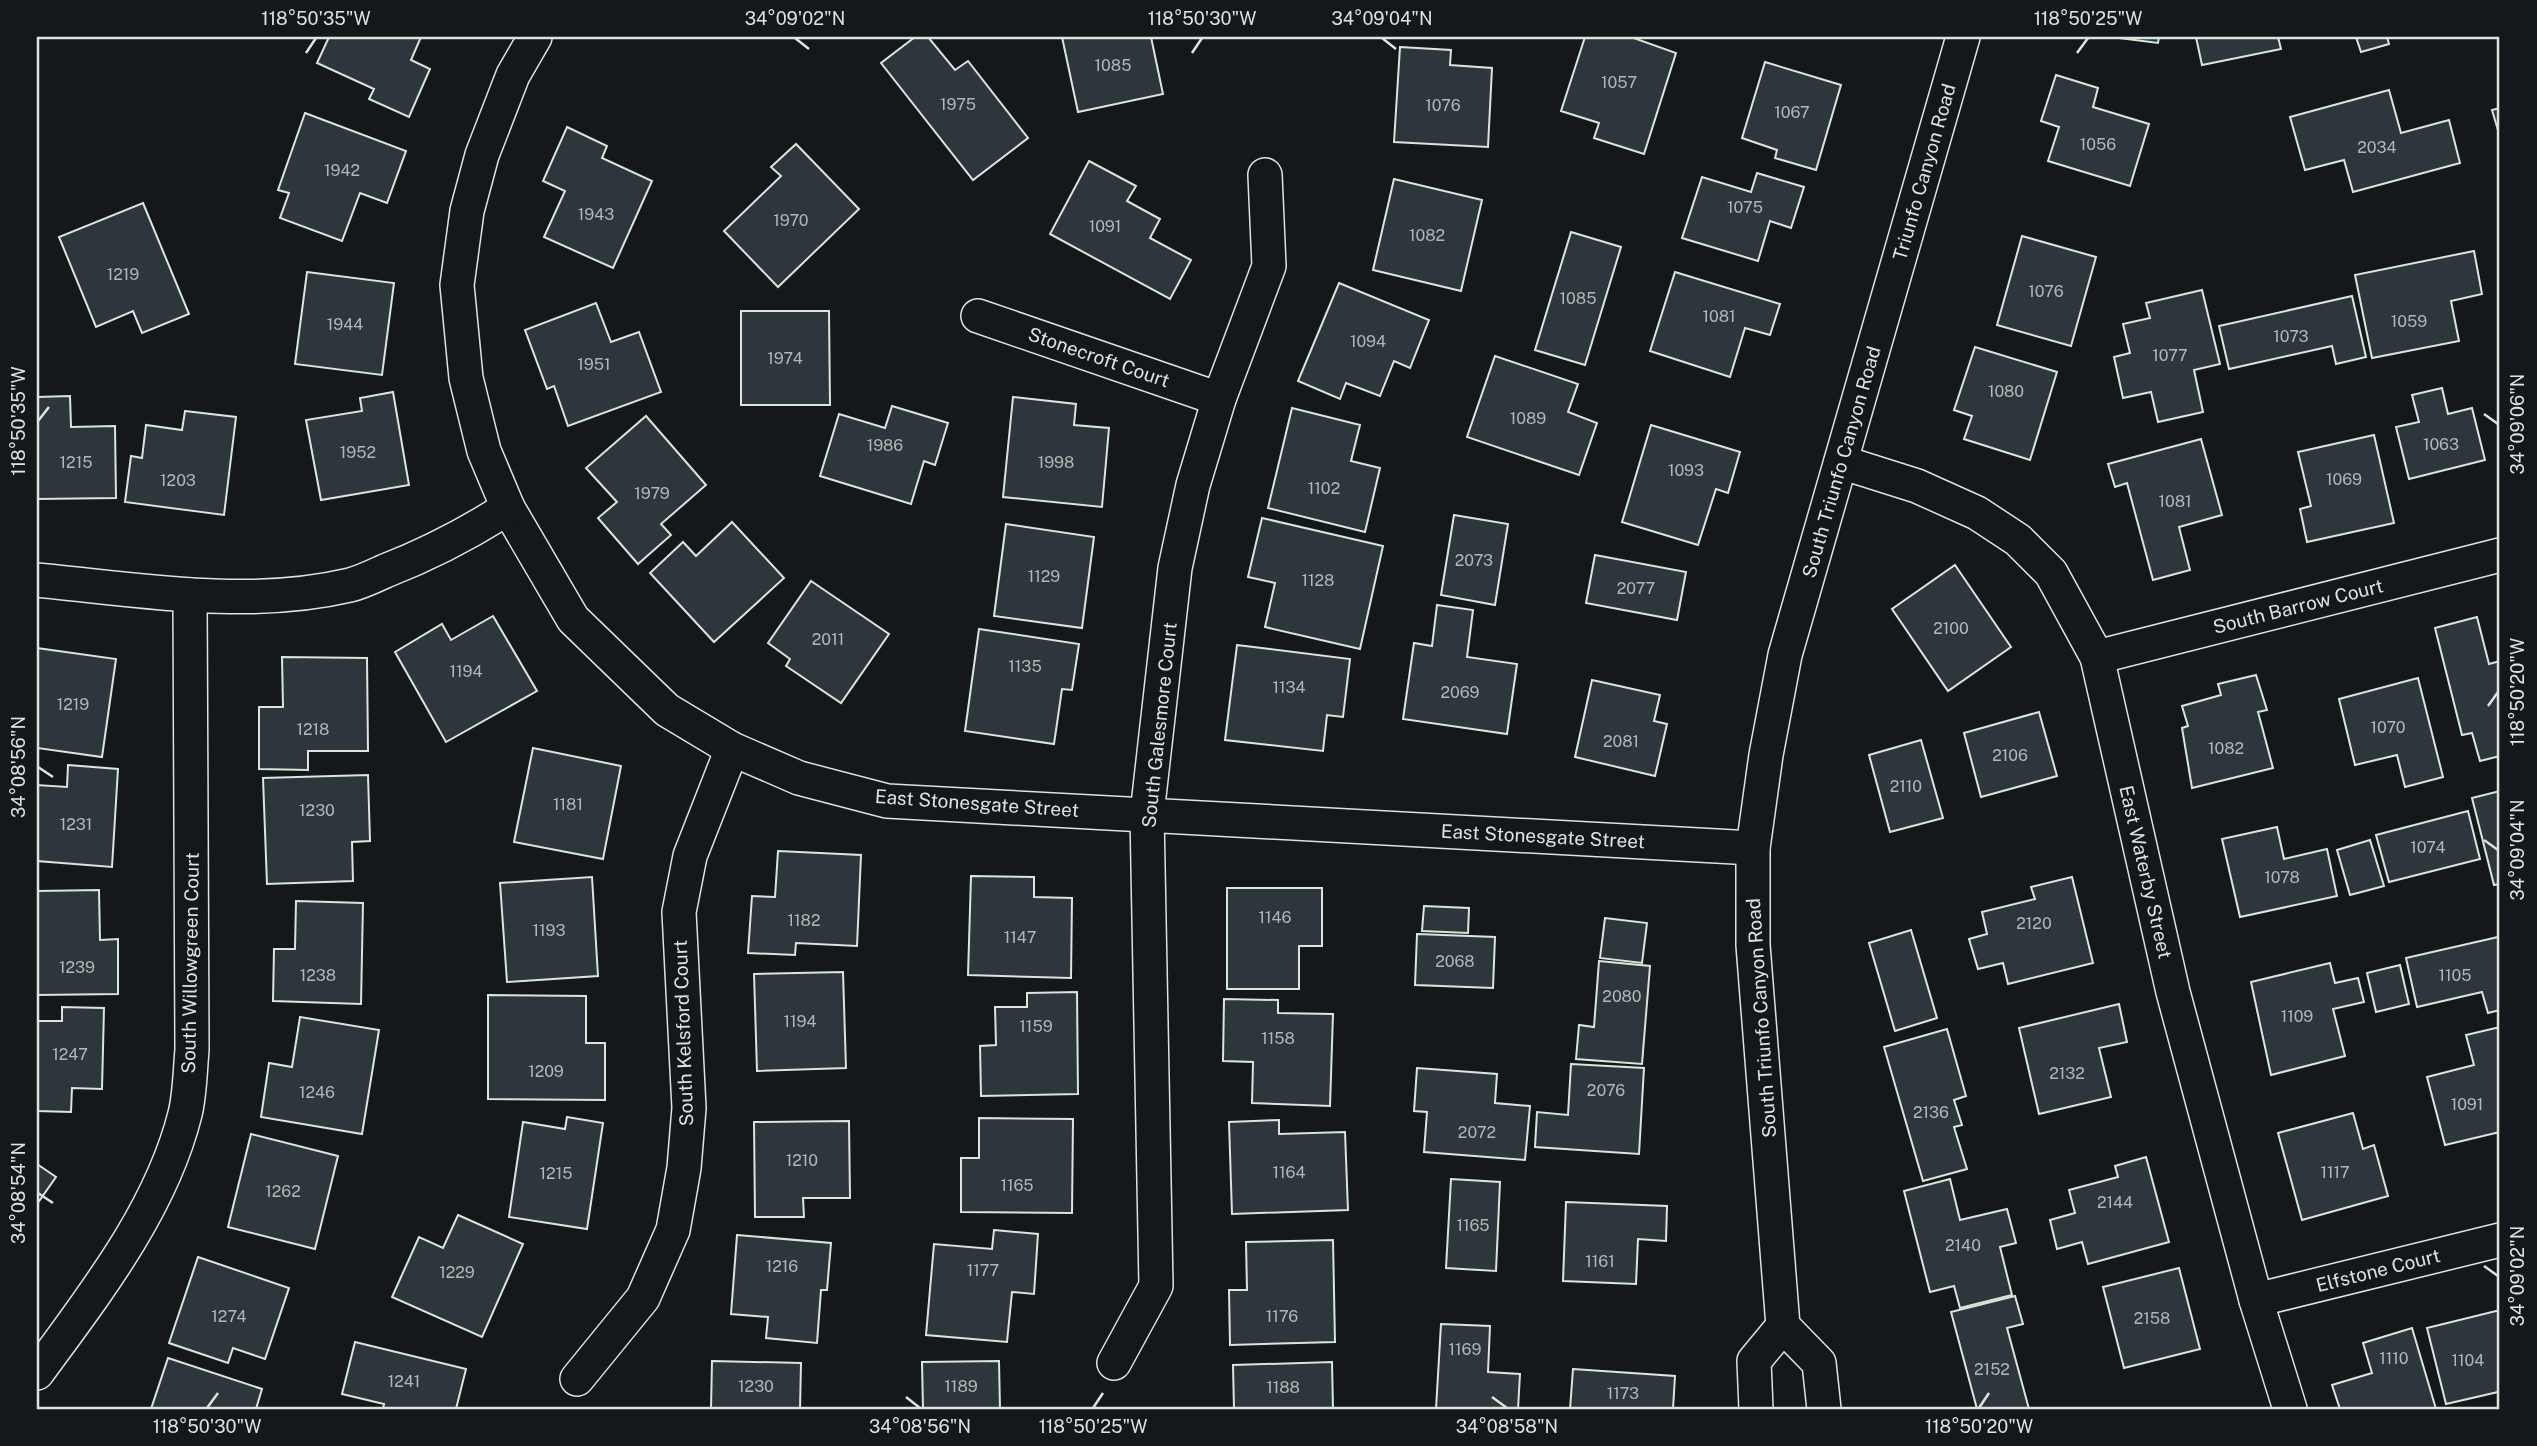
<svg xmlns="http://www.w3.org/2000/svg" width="2537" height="1446" viewBox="0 0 2537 1446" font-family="'Public Sans',sans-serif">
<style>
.building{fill:#2c363c;stroke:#d8e6dc;stroke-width:2}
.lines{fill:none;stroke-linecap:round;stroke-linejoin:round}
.minor-casing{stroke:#d8e6dc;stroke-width:36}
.minor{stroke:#14181c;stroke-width:33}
.ticks{fill:none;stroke:#d8e6dc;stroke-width:2.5}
.labels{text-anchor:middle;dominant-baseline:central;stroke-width:5;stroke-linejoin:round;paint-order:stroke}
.number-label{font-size:16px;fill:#adbab4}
.street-label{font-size:19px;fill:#d8e6dc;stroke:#14181c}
.neatline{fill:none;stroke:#d8e6dc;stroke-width:2.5}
.ticks-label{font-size:18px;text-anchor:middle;fill:#d8e6dc}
</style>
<rect width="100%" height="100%" fill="#14181c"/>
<g class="building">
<path d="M 329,37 L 421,37 L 411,60 L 430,69 L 409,117 L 369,99 L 374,89 L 317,63 Z"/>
<path d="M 915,37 L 928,37 L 955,70 L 968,61 L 1028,138 L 973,180 L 881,63 Z"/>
<path d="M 1062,37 L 1151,37 L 1163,94 L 1078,112 Z"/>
<path d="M 1585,37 L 1631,37 L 1676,53 L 1644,154 L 1594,138 L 1599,123 L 1561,111 Z"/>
<path d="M 2111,37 L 2159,37 L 2158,43 Z"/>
<path d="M 2196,37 L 2278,37 L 2281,49 L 2202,65 Z"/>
<path d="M 2356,37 L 2387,37 L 2389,44 L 2361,52 Z"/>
<path d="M 1400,47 L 1451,50 L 1450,65 L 1492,68 L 1488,147 L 1394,142 Z"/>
<path d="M 1765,62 L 1841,85 L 1816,170 L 1775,158 L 1777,150 L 1742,138 Z"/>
<path d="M 2056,75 L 2098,88 L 2093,107 L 2149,124 L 2130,186 L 2048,161 L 2059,127 L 2041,121 Z"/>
<path d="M 2389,90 L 2401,133 L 2449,120 L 2460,163 L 2353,192 L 2344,160 L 2305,170 L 2290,117 Z"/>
<path d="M 2500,108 L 2500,137 L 2492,110 Z"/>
<path d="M 305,113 L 406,151 L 387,203 L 360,193 L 342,241 L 280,218 L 289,193 L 278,190 Z"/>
<path d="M 567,127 L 607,146 L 602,158 L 652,181 L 613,268 L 544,237 L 565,191 L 543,181 Z"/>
<path d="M 796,144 L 859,209 L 778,287 L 724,231 L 781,176 L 771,167 Z"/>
<path d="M 1089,161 L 1136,186 L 1127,201 L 1160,219 L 1150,238 L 1191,260 L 1170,299 L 1050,234 Z"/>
<path d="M 1757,173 L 1804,187 L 1791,228 L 1770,221 L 1758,261 L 1682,238 L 1702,177 L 1751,192 Z"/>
<path d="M 1394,179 L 1482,200 L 1461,291 L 1373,270 Z"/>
<path d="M 143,203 L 189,314 L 142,333 L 133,311 L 96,327 L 59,237 Z"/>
<path d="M 1571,232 L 1621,247 L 1585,365 L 1535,350 Z"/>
<path d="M 2022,236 L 2096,257 L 2071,346 L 1997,325 Z"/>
<path d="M 2474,251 L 2482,294 L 2451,301 L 2459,341 L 2372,358 L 2355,275 Z"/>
<path d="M 307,272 L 394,283 L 382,375 L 295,364 Z"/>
<path d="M 1675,272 L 1780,304 L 1770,335 L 1745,328 L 1730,377 L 1650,351 Z"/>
<path d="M 1339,283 L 1429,320 L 1410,368 L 1394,361 L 1380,396 L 1346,383 L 1340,399 L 1298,381 Z"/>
<path d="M 2202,290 L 2220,364 L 2194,370 L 2203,412 L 2158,422 L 2151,392 L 2123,398 L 2114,357 L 2130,353 L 2123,324 L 2150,318 L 2146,303 Z"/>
<path d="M 2352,296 L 2366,357 L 2336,364 L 2332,346 L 2229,369 L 2219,326 Z"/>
<path d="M 596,303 L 611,342 L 639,332 L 661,392 L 568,426 L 554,386 L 547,389 L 525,330 Z"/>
<path d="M 741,311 L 829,311 L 830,405 L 741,405 Z"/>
<path d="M 1975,347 L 2057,372 L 2030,460 L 1964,439 L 1972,416 L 1954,410 Z"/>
<path d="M 1495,356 L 1578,384 L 1568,412 L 1597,423 L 1579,475 L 1467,437 Z"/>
<path d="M 2442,388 L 2448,414 L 2472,408 L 2485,460 L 2409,479 L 2396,427 L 2419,422 L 2412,395 Z"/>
<path d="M 393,392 L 409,485 L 321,500 L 306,420 L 362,411 L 360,398 Z"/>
<path d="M 70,396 L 71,427 L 115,426 L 116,498 L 37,499 L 37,397 Z"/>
<path d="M 1013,397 L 1076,404 L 1074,425 L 1109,428 L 1102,507 L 1003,497 Z"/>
<path d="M 892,406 L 948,423 L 935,465 L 924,461 L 911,504 L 820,476 L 839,414 L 885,428 Z"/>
<path d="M 1292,408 L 1360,425 L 1351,461 L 1380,468 L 1365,532 L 1268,508 Z"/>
<path d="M 185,411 L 236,417 L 224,515 L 125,502 L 131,456 L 142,458 L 146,425 L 182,430 Z"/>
<path d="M 646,416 L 706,485 L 661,524 L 671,535 L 638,564 L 598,518 L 617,502 L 586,468 Z"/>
<path d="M 1651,425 L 1740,452 L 1728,493 L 1716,489 L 1698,545 L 1622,522 Z"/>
<path d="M 2374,435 L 2394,523 L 2307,542 L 2300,509 L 2311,506 L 2298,452 Z"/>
<path d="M 2201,439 L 2222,515 L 2179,527 L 2190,570 L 2153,580 L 2127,483 L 2115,487 L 2108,464 Z"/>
<path d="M 1454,515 L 1508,524 L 1495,605 L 1441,595 Z"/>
<path d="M 1262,518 L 1383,546 L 1360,649 L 1265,627 L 1275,583 L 1248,577 Z"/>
<path d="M 732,522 L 784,578 L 714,642 L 650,573 L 683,542 L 696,556 Z"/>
<path d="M 1006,524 L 1094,537 L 1082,628 L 994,616 Z"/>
<path d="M 1595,555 L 1686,572 L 1677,620 L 1586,603 Z"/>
<path d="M 1955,565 L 2011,647 L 1948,691 L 1892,609 Z"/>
<path d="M 811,581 L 889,634 L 841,703 L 786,666 L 790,659 L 768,643 Z"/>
<path d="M 1437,605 L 1473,610 L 1467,657 L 1517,664 L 1507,734 L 1403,719 L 1414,643 L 1432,646 Z"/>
<path d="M 493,616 L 537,691 L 446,742 L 395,652 L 442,624 L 451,640 Z"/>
<path d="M 2477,617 L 2489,664 L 2500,661 L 2500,756 L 2480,761 L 2472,733 L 2462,735 L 2435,628 Z"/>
<path d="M 979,629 L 1079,644 L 1072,690 L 1062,689 L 1054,744 L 965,731 Z"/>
<path d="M 1237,645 L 1350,659 L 1343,717 L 1327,715 L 1323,751 L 1225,740 Z"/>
<path d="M 37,648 L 116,659 L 102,757 L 37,748 Z"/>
<path d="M 282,657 L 367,658 L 368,751 L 308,751 L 308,770 L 259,769 L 259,707 L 283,707 Z"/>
<path d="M 2256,675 L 2267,710 L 2258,712 L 2273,768 L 2192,788 L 2182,728 L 2188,726 L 2182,706 L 2221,695 L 2218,684 Z"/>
<path d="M 2418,678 L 2443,777 L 2405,787 L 2397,755 L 2355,765 L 2339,699 Z"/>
<path d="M 1592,680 L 1660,695 L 1654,721 L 1667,724 L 1655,776 L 1575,757 Z"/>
<path d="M 2039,712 L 2057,776 L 1981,797 L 1964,733 Z"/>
<path d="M 1921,740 L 1943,818 L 1890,832 L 1869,755 Z"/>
<path d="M 533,748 L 621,766 L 603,859 L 514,842 Z"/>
<path d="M 68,765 L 118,769 L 112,867 L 37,861 L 37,785 L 67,787 Z"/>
<path d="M 368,775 L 370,841 L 352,842 L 353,881 L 267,884 L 263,778 Z"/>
<path d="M 2500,791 L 2500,884 L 2494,885 L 2472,798 Z"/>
<path d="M 2468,811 L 2480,859 L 2389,882 L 2376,835 Z"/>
<path d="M 2277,827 L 2284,859 L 2327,849 L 2337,896 L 2240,917 L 2222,839 Z"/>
<path d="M 2370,840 L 2384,886 L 2350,895 L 2337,850 Z"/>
<path d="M 778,851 L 861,855 L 857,946 L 796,943 L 795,955 L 748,953 L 752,896 L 775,897 Z"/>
<path d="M 971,876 L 1034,877 L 1034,897 L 1072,898 L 1071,978 L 968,975 Z"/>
<path d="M 592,877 L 598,976 L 507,982 L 500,883 Z"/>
<path d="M 2072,877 L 2093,963 L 2008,984 L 2003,963 L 1978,969 L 1969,939 L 1987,934 L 1982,912 L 2035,899 L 2031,887 Z"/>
<path d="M 1227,888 L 1322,888 L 1322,946 L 1299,946 L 1299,989 L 1227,989 Z"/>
<path d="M 99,890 L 100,940 L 118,939 L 118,994 L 37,995 L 37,891 Z"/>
<path d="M 296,901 L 363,903 L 361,1004 L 273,1001 L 274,949 L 295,949 Z"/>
<path d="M 1424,906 L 1469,908 L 1468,933 L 1422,931 Z"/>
<path d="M 1605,918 L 1647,923 L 1642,963 L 1600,958 Z"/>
<path d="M 1911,930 L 1937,1018 L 1895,1031 L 1869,943 Z"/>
<path d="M 1417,934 L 1495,937 L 1493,988 L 1415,985 Z"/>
<path d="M 2498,937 L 2500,947 L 2500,1010 L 2488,1013 L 2482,992 L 2417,1007 L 2406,958 Z"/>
<path d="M 1599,961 L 1650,966 L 1642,1064 L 1576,1059 L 1579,1025 L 1594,1027 Z"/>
<path d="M 2330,963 L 2335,983 L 2358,978 L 2364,1002 L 2333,1009 L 2345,1056 L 2271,1075 L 2251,982 Z"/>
<path d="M 2400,965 L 2409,1004 L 2376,1012 L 2367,973 Z"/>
<path d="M 843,972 L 846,1068 L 757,1071 L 754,974 Z"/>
<path d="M 1077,992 L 1078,1094 L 981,1096 L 980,1046 L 996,1045 L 995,1007 L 1027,1007 L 1027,993 Z"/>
<path d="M 488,995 L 586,996 L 586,1043 L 605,1043 L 605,1100 L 488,1099 Z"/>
<path d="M 1224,999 L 1278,1000 L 1278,1013 L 1333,1014 L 1330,1106 L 1252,1103 L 1253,1062 L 1223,1061 Z"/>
<path d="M 2119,1004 L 2127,1042 L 2099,1048 L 2111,1097 L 2039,1114 L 2019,1028 Z"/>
<path d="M 62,1007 L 104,1008 L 102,1089 L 72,1088 L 71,1112 L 37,1111 L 37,1021 L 62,1021 Z"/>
<path d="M 300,1017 L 379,1030 L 362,1134 L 261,1117 L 269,1063 L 292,1067 Z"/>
<path d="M 2500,1027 L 2500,1132 L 2445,1145 L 2427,1077 L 2474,1065 L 2466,1035 Z"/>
<path d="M 1947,1029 L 1966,1096 L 1954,1100 L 1962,1125 L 1954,1127 L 1967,1169 L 1923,1181 L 1884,1047 Z"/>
<path d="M 1571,1064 L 1644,1068 L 1639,1154 L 1535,1147 L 1537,1112 L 1568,1115 Z"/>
<path d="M 1417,1068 L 1497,1074 L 1495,1103 L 1530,1106 L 1525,1160 L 1424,1152 L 1427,1112 L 1414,1111 Z"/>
<path d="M 2353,1113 L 2363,1149 L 2374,1145 L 2388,1196 L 2302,1220 L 2278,1133 Z"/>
<path d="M 567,1117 L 603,1123 L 587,1229 L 509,1217 L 523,1122 L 565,1129 Z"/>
<path d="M 979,1118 L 1073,1119 L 1072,1213 L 961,1212 L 961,1158 L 979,1158 Z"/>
<path d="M 1279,1120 L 1279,1134 L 1345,1132 L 1348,1210 L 1232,1214 L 1229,1122 Z"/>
<path d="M 849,1121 L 850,1198 L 803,1198 L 804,1217 L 755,1217 L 754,1122 Z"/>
<path d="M 251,1134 L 338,1156 L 315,1249 L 228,1227 Z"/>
<path d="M 2146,1157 L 2169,1242 L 2088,1264 L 2082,1242 L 2057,1249 L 2050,1220 L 2075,1213 L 2069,1190 L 2118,1177 L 2115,1166 Z"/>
<path d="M 37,1164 L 56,1177 L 37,1204 Z"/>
<path d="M 1451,1179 L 1500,1182 L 1496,1271 L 1446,1268 Z"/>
<path d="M 1950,1179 L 1960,1220 L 2007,1209 L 2016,1243 L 2000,1247 L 2012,1295 L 1960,1308 L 1954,1286 L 1930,1292 L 1904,1191 Z"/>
<path d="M 1566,1202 L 1667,1206 L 1666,1241 L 1638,1239 L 1636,1284 L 1563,1281 Z"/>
<path d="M 458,1215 L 523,1244 L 482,1337 L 392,1297 L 419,1237 L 443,1248 Z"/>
<path d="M 994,1230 L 1038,1234 L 1034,1294 L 1012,1292 L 1007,1342 L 926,1335 L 934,1244 L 992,1249 Z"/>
<path d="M 737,1235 L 831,1243 L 827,1290 L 821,1290 L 817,1343 L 766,1338 L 768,1317 L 731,1314 Z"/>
<path d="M 1333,1240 L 1335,1342 L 1230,1345 L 1229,1290 L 1247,1290 L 1246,1242 Z"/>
<path d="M 198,1257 L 289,1288 L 265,1359 L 233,1348 L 228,1363 L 169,1343 Z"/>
<path d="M 2179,1268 L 2200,1349 L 2124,1368 L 2103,1287 Z"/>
<path d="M 2015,1296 L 2023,1324 L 2007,1328 L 2029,1409 L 1977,1409 L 1951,1312 Z"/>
<path d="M 2500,1310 L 2500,1402 L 2498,1392 L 2446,1404 L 2427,1328 Z"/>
<path d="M 1441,1324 L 1490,1326 L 1488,1372 L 1520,1374 L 1518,1409 L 1436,1409 Z"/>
<path d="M 2412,1328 L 2436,1409 L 2340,1409 L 2332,1385 L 2372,1373 L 2363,1343 Z"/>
<path d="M 355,1342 L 466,1369 L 456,1409 L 383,1409 L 384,1404 L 342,1394 Z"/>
<path d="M 168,1358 L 262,1389 L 256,1409 L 151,1409 Z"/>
<path d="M 712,1361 L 801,1363 L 800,1409 L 711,1409 Z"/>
<path d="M 999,1361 L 1000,1409 L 923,1409 L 922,1362 Z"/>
<path d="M 1332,1362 L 1333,1409 L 1234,1409 L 1233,1365 Z"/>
<path d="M 1573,1369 L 1675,1376 L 1673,1409 L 1570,1409 Z"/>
</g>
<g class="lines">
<defs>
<g id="minor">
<path d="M 535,37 L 513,75 L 482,155 L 467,211 L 457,285 L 466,378 L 484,451 L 508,508 L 573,619 L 667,710 L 732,749 L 799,778 L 887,801 L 1753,848"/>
<path d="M 978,316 L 1219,399"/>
<path d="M 1841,462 L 1917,486 L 1977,513 L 2018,540 L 2051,573 L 2097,657 L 2173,992 L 2256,1300 L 2290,1409"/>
<path d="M 37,580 C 140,590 248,609 350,585 C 362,582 374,576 385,571 C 429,554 469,533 508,508"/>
<path d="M 2097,657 L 2500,555"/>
<path d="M 2256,1300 L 2500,1240"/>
<path d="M 1114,1363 L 1156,1286 L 1147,814 L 1175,568 L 1193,485 L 1219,399 L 1269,266 L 1265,175"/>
<path d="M 37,1373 C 94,1295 161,1210 185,1114 C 190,1094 190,1071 192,1050 L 190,595"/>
<path d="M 577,1379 L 643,1298 L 673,1230 L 684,1168 L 689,1108 L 679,912 L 690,856 L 732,749"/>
<path d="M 1756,1409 L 1754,1361 L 1783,1326"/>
<path d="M 1824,1409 L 1819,1363 L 1783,1326 L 1753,945 L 1753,848 L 1766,755 L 1785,655 L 1963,37"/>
</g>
</defs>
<use href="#minor" class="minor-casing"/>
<use href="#minor" class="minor"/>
</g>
<path class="ticks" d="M 795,38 L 809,49M 1382,38 L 1396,49M 306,53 L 316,38M 1192,53 L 1202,38M 2077,53 L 2088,38M 2484,414 L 2498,424M 38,421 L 49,407M 2488,706 L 2498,692M 38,767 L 53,777M 2484,840 L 2498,850M 38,1193 L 53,1203M 2484,1266 L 2498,1276M 906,1397 L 920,1408M 1492,1397 L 1507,1408M 207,1408 L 218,1393M 1093,1408 L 1103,1393M 1979,1408 L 1989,1393"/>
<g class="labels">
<g class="number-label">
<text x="1113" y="65">1085</text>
<text x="1619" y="82">1057</text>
<text x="958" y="104">1975</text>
<text x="1443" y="105">1076</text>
<text x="1792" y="112">1067</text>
<text x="2098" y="144">1056</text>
<text x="2377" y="147">2034</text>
<text x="342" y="170">1942</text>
<text x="1745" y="207">1075</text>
<text x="596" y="214">1943</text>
<text x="791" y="220">1970</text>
<text x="1105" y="226">1091</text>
<text x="1427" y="235">1082</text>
<text x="123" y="274">1219</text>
<text x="2046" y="291">1076</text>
<text x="1578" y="298">1085</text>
<text x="1719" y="316">1081</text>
<text x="2409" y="321">1059</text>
<text x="345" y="324">1944</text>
<text x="2291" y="336">1073</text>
<text x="1368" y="341">1094</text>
<text x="2170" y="355">1077</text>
<text x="785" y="358">1974</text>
<text x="594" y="364">1951</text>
<text x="2006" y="391">1080</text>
<text x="1528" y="418">1089</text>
<text x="2441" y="444">1063</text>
<text x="885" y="445">1986</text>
<text x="358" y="452">1952</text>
<text x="76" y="462">1215</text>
<text x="1056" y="462">1998</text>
<text x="1686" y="470">1093</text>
<text x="2344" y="479">1069</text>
<text x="178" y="480">1203</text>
<text x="1324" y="488">1102</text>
<text x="652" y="493">1979</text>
<text x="2175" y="501">1081</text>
<text x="1474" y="560">2073</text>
<text x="1044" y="576">1129</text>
<text x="1318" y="580">1128</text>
<text x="1636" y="588">2077</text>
<text x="1951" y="628">2100</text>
<text x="828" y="639">2011</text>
<text x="1025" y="666">1135</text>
<text x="466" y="671">1194</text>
<text x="1289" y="687">1134</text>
<text x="1460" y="692">2069</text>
<text x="73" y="704">1219</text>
<text x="2388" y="727">1070</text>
<text x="313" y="729">1218</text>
<text x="1621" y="741">2081</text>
<text x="2226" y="748">1082</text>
<text x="2010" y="755">2106</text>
<text x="1906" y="786">2110</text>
<text x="568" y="804">1181</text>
<text x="317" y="810">1230</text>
<text x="76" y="824">1231</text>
<text x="2428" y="847">1074</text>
<text x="2282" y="877">1078</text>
<text x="1275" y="917">1146</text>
<text x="804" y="920">1182</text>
<text x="2034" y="923">2120</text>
<text x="549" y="930">1193</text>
<text x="1020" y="937">1147</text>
<text x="1455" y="961">2068</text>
<text x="77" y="967">1239</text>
<text x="318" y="975">1238</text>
<text x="2455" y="975">1105</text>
<text x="1622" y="996">2080</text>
<text x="2297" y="1016">1109</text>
<text x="800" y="1021">1194</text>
<text x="1036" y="1026">1159</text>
<text x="1278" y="1038">1158</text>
<text x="70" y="1054">1247</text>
<text x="546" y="1071">1209</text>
<text x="2067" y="1073">2132</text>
<text x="1606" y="1090">2076</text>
<text x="317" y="1092">1246</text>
<text x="2467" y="1104">1091</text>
<text x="1931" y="1112">2136</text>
<text x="1477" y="1132">2072</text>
<text x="802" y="1160">1210</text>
<text x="1289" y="1172">1164</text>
<text x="2335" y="1172">1117</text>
<text x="556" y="1173">1215</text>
<text x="1017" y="1185">1165</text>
<text x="283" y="1191">1262</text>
<text x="2115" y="1202">2144</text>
<text x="1473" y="1225">1165</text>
<text x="1963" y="1245">2140</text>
<text x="1600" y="1261">1161</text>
<text x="782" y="1266">1216</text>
<text x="983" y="1270">1177</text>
<text x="457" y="1272">1229</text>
<text x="229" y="1316">1274</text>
<text x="1282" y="1316">1176</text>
<text x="2152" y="1318">2158</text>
<text x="1465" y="1349">1169</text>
<text x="2394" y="1358">1110</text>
<text x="2468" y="1360">1104</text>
<text x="1992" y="1369">2152</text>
<text x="404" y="1381">1241</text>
<text x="756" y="1386">1230</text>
<text x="961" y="1386">1189</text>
<text x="1283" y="1387">1188</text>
<text x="1623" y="1393">1173</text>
</g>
<g class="street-label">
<text transform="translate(1924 172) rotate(-74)">Triunfo Canyon Road</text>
<text transform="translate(1099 357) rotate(19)">Stonecroft Court</text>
<text transform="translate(1841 462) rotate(-74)">South Triunfo Canyon Road</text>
<text transform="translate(2298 606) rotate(-14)">South Barrow Court</text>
<text transform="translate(1159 725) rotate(-84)">South Galesmore Court</text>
<text transform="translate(977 803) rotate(4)">East Stonesgate Street</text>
<text transform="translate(1543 836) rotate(3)">East Stonesgate Street</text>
<text transform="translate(2146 872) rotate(77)">East Waterby Street</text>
<text transform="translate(190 963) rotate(-89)">South Willowgreen Court</text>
<text transform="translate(1761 1018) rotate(-94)">South Triunfo Canyon Road</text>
<text transform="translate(683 1033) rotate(-92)">South Kelsford Court</text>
<text transform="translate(2378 1270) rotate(-14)">Elfstone Court</text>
</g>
</g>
<rect width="2537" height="1446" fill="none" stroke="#14181c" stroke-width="77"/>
<rect x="38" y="38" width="2460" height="1370" class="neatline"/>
<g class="ticks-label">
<text x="316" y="25">118°50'35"W</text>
<text x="795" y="25">34°09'02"N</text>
<text x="1202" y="25">118°50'30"W</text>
<text x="1382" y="25">34°09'04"N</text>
<text x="2088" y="25">118°50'25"W</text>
<text transform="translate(19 421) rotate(-90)" y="6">118°50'35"W</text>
<text transform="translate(2518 424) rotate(-90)" y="6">34°09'06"N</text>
<text transform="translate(2518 692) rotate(-90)" y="6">118°50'20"W</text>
<text transform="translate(19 767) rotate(-90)" y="6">34°08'56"N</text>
<text transform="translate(2518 850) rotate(-90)" y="6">34°09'04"N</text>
<text transform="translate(19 1193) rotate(-90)" y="6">34°08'54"N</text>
<text transform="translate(2518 1276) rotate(-90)" y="6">34°09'02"N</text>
<text x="207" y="1433">118°50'30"W</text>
<text x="920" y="1433">34°08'56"N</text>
<text x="1093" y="1433">118°50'25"W</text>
<text x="1507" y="1433">34°08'58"N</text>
<text x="1979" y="1433">118°50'20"W</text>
</g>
</svg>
